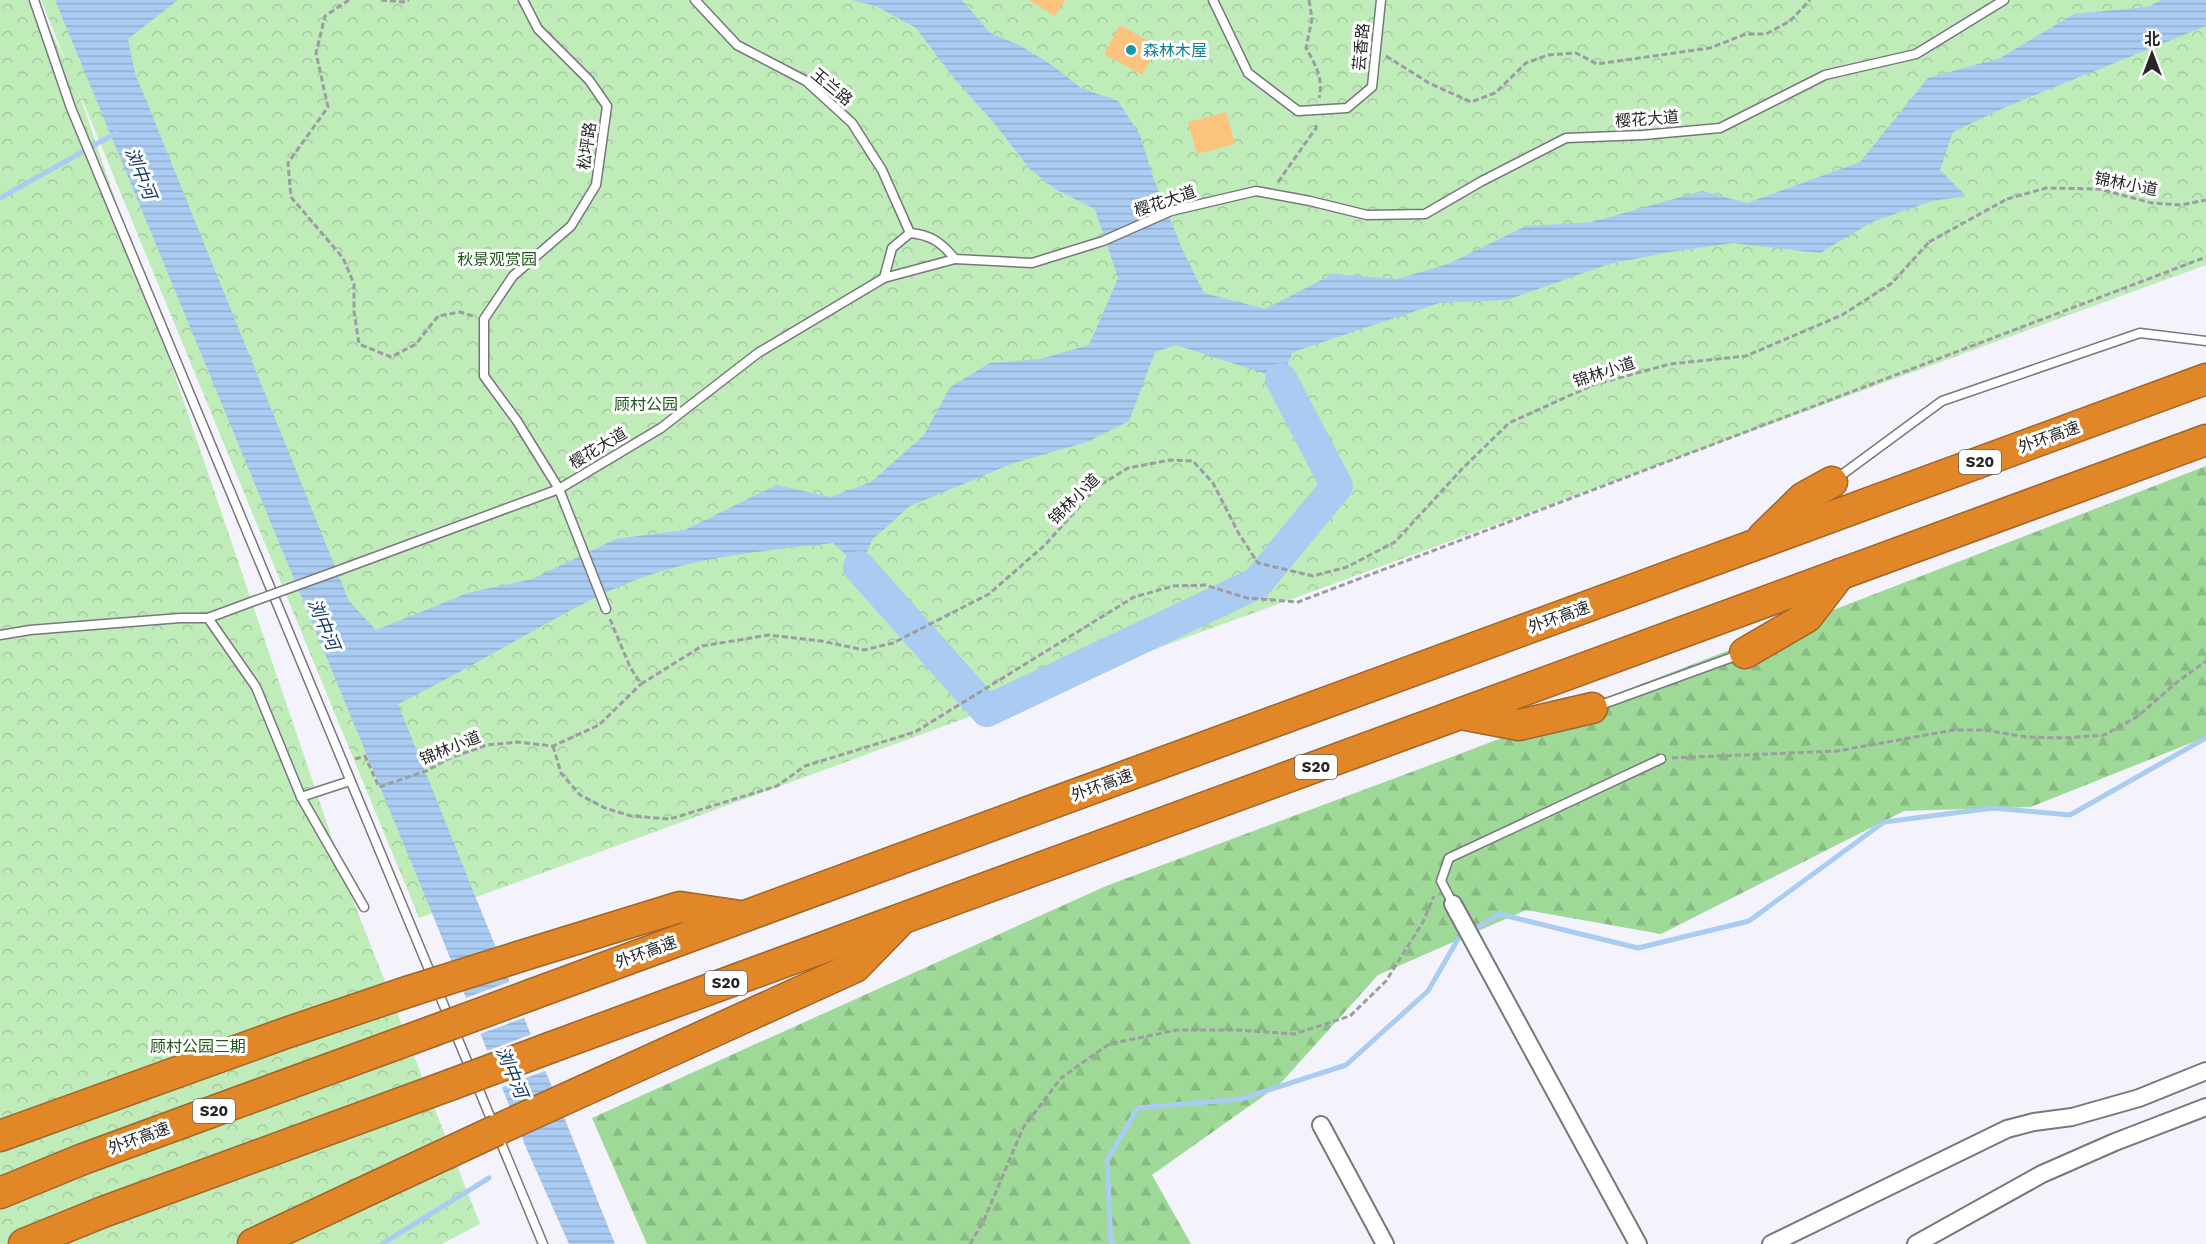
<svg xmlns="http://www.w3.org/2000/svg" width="2206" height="1244" viewBox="0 0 2206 1244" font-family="'Work Sans','Noto Sans SC',sans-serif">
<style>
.forest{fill:url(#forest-firs)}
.park{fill:url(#park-crowns)}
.water{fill:url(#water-rules)}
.pier{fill:#f4f3fc}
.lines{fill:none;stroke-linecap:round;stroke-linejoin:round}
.stream{stroke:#aacbf2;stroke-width:5}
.river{stroke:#aacbf2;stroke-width:32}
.building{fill:#fcc37e}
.service-casing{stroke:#78777e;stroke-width:11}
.minor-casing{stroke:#78777e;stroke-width:20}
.motorway-casing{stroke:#a06529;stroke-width:33}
.path{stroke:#9c9ca2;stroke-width:3;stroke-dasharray:6 3;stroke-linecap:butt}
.service{stroke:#fff;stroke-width:8}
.minor{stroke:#fff;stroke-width:16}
.motorway{stroke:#e18728;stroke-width:30}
.service-bridge-casing{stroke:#78777e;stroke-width:11;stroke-linecap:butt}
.motorway-bridge-casing{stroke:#a06529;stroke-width:33;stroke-linecap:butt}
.path-bridge{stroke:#9c9ca2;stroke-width:3;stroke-dasharray:6 3;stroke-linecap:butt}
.service-bridge{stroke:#fff;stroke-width:8}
.motorway-bridge{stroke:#e18728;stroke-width:30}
.culture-dot{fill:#0f9aa8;stroke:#fff;stroke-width:2}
.labels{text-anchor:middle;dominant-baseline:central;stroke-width:6;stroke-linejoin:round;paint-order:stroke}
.shield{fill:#fff;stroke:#68686a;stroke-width:1.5}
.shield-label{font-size:15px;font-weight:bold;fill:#27272a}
.street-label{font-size:16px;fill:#27272a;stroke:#fff}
.culture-label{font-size:16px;fill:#0d838f;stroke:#fff;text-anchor:start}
.park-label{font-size:16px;fill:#1f5719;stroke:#fff}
.water-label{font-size:18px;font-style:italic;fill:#133a63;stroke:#fff}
</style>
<defs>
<pattern id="forest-firs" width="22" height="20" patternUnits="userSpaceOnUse" patternTransform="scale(1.5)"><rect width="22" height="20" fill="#9ed997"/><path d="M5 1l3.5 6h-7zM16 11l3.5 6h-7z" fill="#88ba82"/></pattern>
<pattern id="park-crowns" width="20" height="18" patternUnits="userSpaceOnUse" patternTransform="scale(1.5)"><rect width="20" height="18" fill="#c0ecba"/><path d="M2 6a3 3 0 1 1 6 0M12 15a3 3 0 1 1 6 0" fill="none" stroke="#a5caa0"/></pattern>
<pattern id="water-rules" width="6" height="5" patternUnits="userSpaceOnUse" patternTransform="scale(1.5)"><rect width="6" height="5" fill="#aacbf2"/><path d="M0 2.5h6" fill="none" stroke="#92aed0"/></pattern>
</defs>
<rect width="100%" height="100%" fill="#f4f3fc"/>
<path class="forest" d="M 2206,466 L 2206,737 L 2031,807 L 1904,811 L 1661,934 L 1526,910 L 1378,975 L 1279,1085 L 1152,1175 L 1191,1244 L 647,1244 L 592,1118 L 1106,886 L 1465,752 Z"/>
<path class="park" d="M 0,0 L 35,0 L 66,62 L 41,0 L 2206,0 L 2206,265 L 419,918 L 77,87 L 353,900 L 480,1224 L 442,1244 L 0,1244 Z"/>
<path class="water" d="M 55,0 L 178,0 L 128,39 L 135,73 L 349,601 L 376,630 L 468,593 L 532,579 L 616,539 L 685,530 L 776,485 L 831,497 L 871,482 L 924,435 L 950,387 L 990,363 L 1040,359 L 1089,345 L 1118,278 L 1095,209 L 1055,189 L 1029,168 L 994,123 L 953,77 L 916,28 L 876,6 L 851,0 L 962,0 L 990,33 L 1019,45 L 1052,65 L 1081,88 L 1118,101 L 1140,135 L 1153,177 L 1183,251 L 1204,293 L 1265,309 L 1333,274 L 1397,279 L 1448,264 L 1526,226 L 1592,222 L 1702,191 L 1747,203 L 1860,162 L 1928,78 L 2000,58 L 2074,14 L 2147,7 L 2162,0 L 2206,0 L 2206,26 L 2008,106 L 1953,132 L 1940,170 L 1966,196 L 1932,201 L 1872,222 L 1820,253 L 1733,243 L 1670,252 L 1609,264 L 1507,300 L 1439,303 L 1293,352 L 1281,379 L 1176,345 L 1155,352 L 1129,421 L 1087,442 L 1014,463 L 910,506 L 873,539 L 859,567 L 833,543 C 764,551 693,556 628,583 C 586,600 546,624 506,646 C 471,666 434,686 398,704 L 615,1244 L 569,1244 L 527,1150 L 430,908 Z"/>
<g class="pier">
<path d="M 511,981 L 526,1017 L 477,1035 L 463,999 Z"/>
<path d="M 532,1034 L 547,1070 L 499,1088 L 484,1052 Z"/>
</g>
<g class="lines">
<g class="stream">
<path d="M 0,198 L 116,133"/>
<path d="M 382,1244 L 489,1178"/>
<path d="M 1114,1244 L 1111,1242 L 1107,1160 L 1138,1108 L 1241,1099 L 1346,1065 L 1428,991 L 1458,939 L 1499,914 L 1638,948 L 1749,921 L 1884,822 L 1993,808 L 2070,815 L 2206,738"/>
</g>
<path class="river" d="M 859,567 L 987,711 L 1257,583 L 1337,486 L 1281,379"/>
</g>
<g class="building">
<path d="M 1029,0 L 1065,0 L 1055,16 Z"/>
<path d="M 1120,25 L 1158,46 L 1142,75 L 1104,54 Z"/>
<path d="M 1226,112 L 1235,144 L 1197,154 L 1188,122 Z"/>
</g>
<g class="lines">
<defs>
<g id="service">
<path d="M 34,0 L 71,108 L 543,1244"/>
<path d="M 523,0 L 538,29 L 589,80 L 607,106 L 596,185 L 571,226 L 513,276 L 484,319 L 484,376 L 517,421 L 559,489 L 606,609"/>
<path d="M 695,0 L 737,45 L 806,81 L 852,123 L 882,170 L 910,233"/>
<path d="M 1213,0 L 1248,73 L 1298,111 L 1347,108 L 1372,87 L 1381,0"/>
<path d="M 884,278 L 955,259"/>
<path d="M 1836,479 L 1942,401 L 2140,333 L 2206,341"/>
<path d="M 345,568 L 559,489 L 661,428 L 758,353 L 884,278 L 892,248 L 910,233 C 931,235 941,242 955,259 L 1032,263 L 1103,241 L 1171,211 L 1256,191 L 1310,201 L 1367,215 L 1425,214 L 1482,181 L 1566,138 L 1643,135 L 1720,128 L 1825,75 L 1916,54 L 2004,0"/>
<path d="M 208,618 L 256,687 L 301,797 L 364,907"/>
<path d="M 0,635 L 30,630 L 180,618 L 208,618 L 254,601"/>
<path d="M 1598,706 L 1741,654"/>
<path d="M 301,797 L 350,781"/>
<path d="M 1453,904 L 1441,881 L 1449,858 L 1661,759"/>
</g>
<g id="minor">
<path d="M 1453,904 L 1638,1244"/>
<path d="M 1321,1125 L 1385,1244"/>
<path d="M 1771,1244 L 2007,1129 L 2034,1122 L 2072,1117 L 2139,1098 L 2206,1071"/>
<path d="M 1916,1244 L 2042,1174 L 2115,1142 L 2206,1107"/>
</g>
<g id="motorway">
<path d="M 1763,537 L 1803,498 L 1832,482"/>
<path d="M 1745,653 L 1807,617 L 1840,574"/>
<path d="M 1461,714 L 1519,725 L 1592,708"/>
<path d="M 521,956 L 680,907 L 740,916"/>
<path d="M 533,994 L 2206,379"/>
<path d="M 552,1047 L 2206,440"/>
<path d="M 497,1130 L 855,967 L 897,924"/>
<path d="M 0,1136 L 283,1034 L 410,991"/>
<path d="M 0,1193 L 83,1159 L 430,1032"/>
<path d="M 24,1244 L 103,1212 L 450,1085"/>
<path d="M 253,1244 L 379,1185"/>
</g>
</defs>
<use href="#service" class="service-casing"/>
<use href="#minor" class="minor-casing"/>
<use href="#motorway" class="motorway-casing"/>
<g class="path">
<path d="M 349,0 L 325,16 L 316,53 L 328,107 L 288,163 L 291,197 L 343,258 L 354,284 L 354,311 L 359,344 L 391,357 L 416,344 L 438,316 L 460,312 L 473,316"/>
<path d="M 381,0 L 403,2 L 409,0"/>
<path d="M 1309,0 L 1312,19 L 1306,48 C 1315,64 1324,79 1319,98"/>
<path d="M 1386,56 L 1429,83 L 1471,102 L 1495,93 L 1526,63 L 1548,55 L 1576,53 L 1597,64 L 1710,48 L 1746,34 L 1766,34 L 1790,21 L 1810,0"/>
<path d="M 1278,182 L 1316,128 L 1316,123"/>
<path d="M 2007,199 L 2046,188 L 2099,189 L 2152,203 L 2181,205 L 2206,200"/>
<path d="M 610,619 L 630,667 L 641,684 L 702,646 L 769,635 L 821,641 L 864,650 L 893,643 L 989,594 L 1045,545 L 1097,487 L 1128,468 L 1170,460 L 1193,461 L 1213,483 L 1239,534 L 1258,563 L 1313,576 L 1347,567 L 1395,542 L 1462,469 L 1509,423 L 1593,385 L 1670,364 L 1746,356 L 1842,315 L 1892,283 L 1929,242"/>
<path d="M 553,746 L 561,773 L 580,795 L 605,808 L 631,816 L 670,819 L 777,786 L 805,766 L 915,732 L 1134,597 L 1173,586 L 1205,585 L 1247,598 L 1298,602 L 2206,257"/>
<path d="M 1672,758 L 1837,751 L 1954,730 L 1984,730 L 2027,737 L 2063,738 L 2104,735 L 2137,717 L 2176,683 L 2206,661"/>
<path d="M 355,759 L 365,756 L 379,787 L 426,771 L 450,758 L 487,745 L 518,742 L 553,746 L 599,725 L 641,684"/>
<path d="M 970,1244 L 984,1220 L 1023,1128 L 1061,1078 L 1109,1044 L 1177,1030 L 1238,1030 L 1294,1034 L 1350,1016 L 1386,981 L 1423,922 L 1434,896"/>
</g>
<use href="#service" class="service"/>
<use href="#minor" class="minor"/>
<use href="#motorway" class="motorway"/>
<defs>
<path id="service-bridge" d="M 254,601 L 345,568"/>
<g id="motorway-bridge">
<path d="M 410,991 L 521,956"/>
<path d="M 430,1032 L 533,994"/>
<path d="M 450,1085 L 552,1047"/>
<path d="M 379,1185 L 497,1130"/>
</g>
</defs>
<use href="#service-bridge" class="service-bridge-casing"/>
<use href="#motorway-bridge" class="motorway-bridge-casing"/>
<path class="path-bridge" d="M 1929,242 L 2007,199"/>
<use href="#service-bridge" class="service-bridge"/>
<use href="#motorway-bridge" class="motorway-bridge"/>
</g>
<circle class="culture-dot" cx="1131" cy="50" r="6"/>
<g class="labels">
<g class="shield">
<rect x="1959" y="450" width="42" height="24" rx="4.5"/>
<rect x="1295" y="755" width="42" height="24" rx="4.5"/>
<rect x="705" y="971" width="42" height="24" rx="4.5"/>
<rect x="193" y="1099" width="42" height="24" rx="4.5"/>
</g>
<g class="shield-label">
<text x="1980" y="462">S20</text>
<text x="1316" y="767">S20</text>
<text x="726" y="983">S20</text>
<text x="214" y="1111">S20</text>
</g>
<g class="street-label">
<text transform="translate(1361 47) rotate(-84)">芸香路</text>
<text transform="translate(832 87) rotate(40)">玉兰路</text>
<text transform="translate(1647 119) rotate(-4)">樱花大道</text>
<text transform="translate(587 146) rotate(-82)">松坪路</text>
<text transform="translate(2126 184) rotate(11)">锦林小道</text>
<text transform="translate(1165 201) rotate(-19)">樱花大道</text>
<text transform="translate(1604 372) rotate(-18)">锦林小道</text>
<text transform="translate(2049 437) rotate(-20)">外环高速</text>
<text transform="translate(598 448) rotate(-31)">樱花大道</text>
<text transform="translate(1074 499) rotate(-45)">锦林小道</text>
<text transform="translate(1559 617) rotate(-20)">外环高速</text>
<text transform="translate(450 748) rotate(-22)">锦林小道</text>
<text transform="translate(1102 785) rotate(-20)">外环高速</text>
<text transform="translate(646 952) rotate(-20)">外环高速</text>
<text transform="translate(139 1138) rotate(-20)">外环高速</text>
</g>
<g class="culture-label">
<text x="1143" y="50">森林木屋</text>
</g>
<g class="park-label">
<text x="497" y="259">秋景观赏园</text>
<text x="646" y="404">顾村公园</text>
<text x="198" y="1046">顾村公园三期</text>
</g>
<g class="water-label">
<text transform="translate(141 173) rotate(68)">浏中河</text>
<text transform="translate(324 624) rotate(67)">浏中河</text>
<text transform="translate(512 1072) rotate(67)">浏中河</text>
</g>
</g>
<g transform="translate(2152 54)" stroke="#ffffff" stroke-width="4.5" paint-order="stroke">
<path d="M0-4.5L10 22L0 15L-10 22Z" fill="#27272a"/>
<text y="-9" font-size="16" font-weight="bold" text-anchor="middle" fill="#27272a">北</text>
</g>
</svg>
